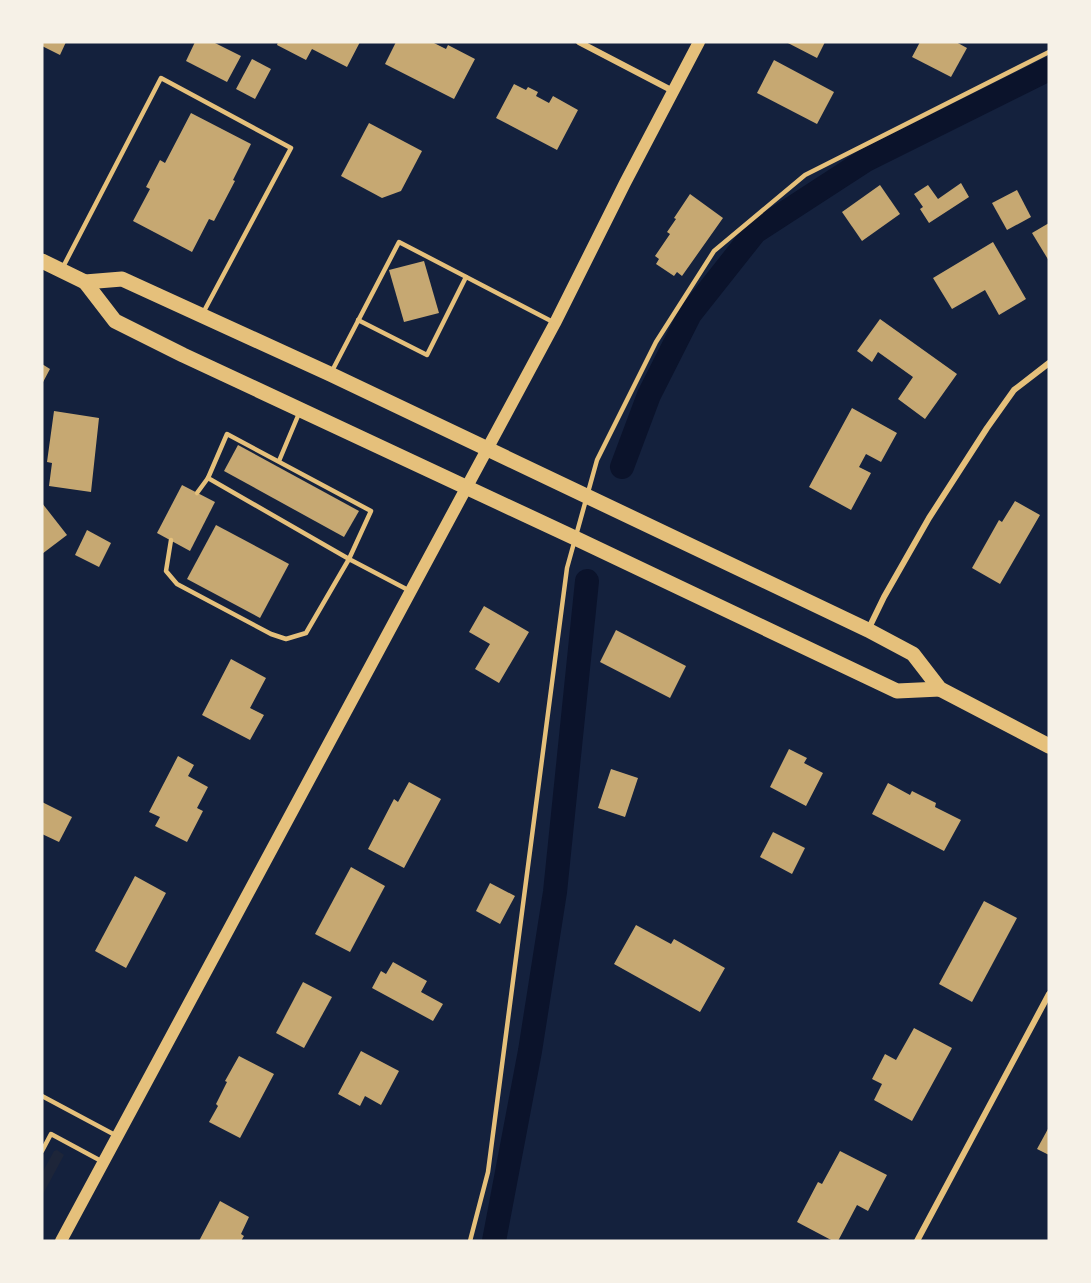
<svg xmlns="http://www.w3.org/2000/svg" width="1091" height="1283" viewBox="0 0 1091 1283" font-family="Barlow,sans-serif">
<style>
.green{fill:#1d2539}
.lines{fill:none;stroke-linecap:round;stroke-linejoin:round}
.canal{stroke:#0b132b;stroke-width:24}
.building{fill:#c6a872}
.service{stroke:#e5c07b;stroke-width:4.5}
.minor{stroke:#e5c07b;stroke-width:6}
.secondary{stroke:#e5c07b;stroke-width:12}
.primary{stroke:#e5c07b;stroke-width:15}
</style>
<rect width="100%" height="100%" fill="#14213d"/>
<path class="green" d="M 57,1150 L 64,1155 L 42,1196 L 42,1173 L 54,1151 Z"/>
<g class="lines">
<g class="canal">
<path d="M 622,467 L 649,395 L 690,314 L 755,232 L 866,160 L 1049,69"/>
<path d="M 494,1241 L 530,1051 L 555,892 L 587,581"/>
</g>
</g>
<g class="building">
<path d="M 42,42 L 66,42 L 60,55 L 42,46 Z"/>
<path d="M 195,42 L 213,42 L 241,56 L 227,82 L 186,61 Z"/>
<path d="M 278,42 L 360,42 L 347,67 L 312,49 L 306,60 L 277,45 Z"/>
<path d="M 396,42 L 432,42 L 446,49 L 448,45 L 475,59 L 454,99 L 385,64 Z"/>
<path d="M 786,42 L 825,42 L 817,58 Z"/>
<path d="M 920,42 L 956,42 L 967,48 L 951,77 L 912,57 Z"/>
<path d="M 252,59 L 271,69 L 255,99 L 236,89 Z"/>
<path d="M 774,60 L 834,92 L 817,124 L 757,93 Z"/>
<path d="M 514,84 L 526,90 L 528,87 L 538,92 L 536,96 L 549,103 L 553,96 L 578,110 L 557,150 L 496,118 Z"/>
<path d="M 191,113 L 251,144 L 233,180 L 235,181 L 214,221 L 209,219 L 192,252 L 133,221 L 150,189 L 146,187 L 160,160 L 165,163 Z"/>
<path d="M 369,123 L 422,151 L 401,191 L 382,198 L 341,176 Z"/>
<path d="M 961,183 L 969,197 L 929,223 L 920,209 L 923,207 L 914,194 L 928,185 L 938,199 Z"/>
<path d="M 880,185 L 900,214 L 862,241 L 842,212 Z"/>
<path d="M 1017,190 L 1031,217 L 1007,230 L 992,203 Z"/>
<path d="M 690,194 L 723,218 L 682,276 L 677,272 L 674,276 L 656,264 L 659,259 L 655,256 L 670,234 L 667,232 L 676,219 L 674,218 Z"/>
<path d="M 1049,223 L 1049,261 L 1032,233 Z"/>
<path d="M 993,242 L 1026,299 L 999,315 L 985,290 L 952,309 L 933,278 Z"/>
<path d="M 424,261 L 439,313 L 404,322 L 389,270 Z"/>
<path d="M 880,319 L 957,374 L 925,419 L 898,399 L 913,377 L 878,352 L 872,362 L 857,351 Z"/>
<path d="M 42,364 L 50,369 L 42,384 Z"/>
<path d="M 852,408 L 897,433 L 881,462 L 866,454 L 859,467 L 871,473 L 851,510 L 809,487 Z"/>
<path d="M 54,411 L 99,418 L 91,492 L 49,486 L 52,463 L 47,462 Z"/>
<path d="M 238,445 L 359,511 L 344,537 L 224,471 Z"/>
<path d="M 182,485 L 215,502 L 190,551 L 157,533 Z"/>
<path d="M 1015,501 L 1040,515 L 1000,584 L 972,568 L 999,520 L 1002,522 Z"/>
<path d="M 42,503 L 67,535 L 42,554 Z"/>
<path d="M 216,525 L 289,564 L 260,618 L 187,579 Z"/>
<path d="M 87,530 L 111,543 L 99,567 L 75,555 Z"/>
<path d="M 484,606 L 529,632 L 499,683 L 475,669 L 490,644 L 469,632 Z"/>
<path d="M 616,630 L 686,666 L 670,698 L 600,662 Z"/>
<path d="M 231,659 L 266,678 L 250,708 L 264,715 L 250,740 L 202,715 Z"/>
<path d="M 789,749 L 807,758 L 804,763 L 823,773 L 806,806 L 770,787 Z"/>
<path d="M 178,756 L 194,765 L 188,776 L 208,787 L 197,808 L 203,811 L 187,842 L 155,826 L 160,817 L 149,812 Z"/>
<path d="M 611,769 L 638,778 L 625,817 L 598,808 Z"/>
<path d="M 409,782 L 441,799 L 404,868 L 368,849 L 394,799 L 398,802 Z"/>
<path d="M 888,783 L 910,795 L 912,791 L 936,803 L 935,807 L 961,820 L 944,851 L 872,814 Z"/>
<path d="M 42,802 L 72,817 L 59,842 L 42,834 Z"/>
<path d="M 773,832 L 805,848 L 792,874 L 760,857 Z"/>
<path d="M 351,867 L 385,886 L 350,952 L 315,934 Z"/>
<path d="M 135,876 L 166,893 L 126,968 L 95,951 Z"/>
<path d="M 490,883 L 515,896 L 500,924 L 476,911 Z"/>
<path d="M 984,901 L 1017,918 L 972,1002 L 939,984 Z"/>
<path d="M 636,925 L 671,944 L 674,939 L 725,968 L 700,1012 L 614,964 Z"/>
<path d="M 393,962 L 427,981 L 421,992 L 443,1004 L 433,1021 L 372,988 L 381,971 L 386,974 Z"/>
<path d="M 303,982 L 332,997 L 304,1048 L 276,1033 Z"/>
<path d="M 914,1028 L 952,1048 L 912,1121 L 874,1100 L 882,1084 L 872,1079 L 885,1054 L 896,1060 Z"/>
<path d="M 361,1051 L 399,1071 L 381,1105 L 365,1096 L 360,1106 L 338,1094 Z"/>
<path d="M 239,1056 L 274,1074 L 240,1138 L 209,1122 L 218,1106 L 216,1104 L 227,1082 L 225,1081 Z"/>
<path d="M 1049,1127 L 1049,1155 L 1037,1149 Z"/>
<path d="M 840,1151 L 887,1175 L 868,1211 L 857,1205 L 838,1241 L 833,1241 L 797,1222 L 818,1182 L 822,1184 Z"/>
<path d="M 220,1201 L 249,1217 L 241,1234 L 244,1236 L 241,1241 L 199,1241 Z"/>
</g>
<g class="lines">
<g class="service">
<path d="M 63,267 L 161,78 L 291,148 L 203,313"/>
<path d="M 358,320 L 427,355 L 466,277"/>
<path d="M 332,371 L 399,242 L 553,322"/>
<path d="M 279,461 L 300,411"/>
<path d="M 197,493 L 208,478"/>
<path d="M 171,540 L 166,571 L 177,584 L 271,634 L 286,639 L 306,633 L 349,559 L 371,511 L 227,434 L 208,478 L 349,559 L 410,591"/>
<path d="M 42,1096 L 115,1135"/>
<path d="M 42,1151 L 51,1134 L 103,1162"/>
<path d="M 470,1241 L 488,1172 L 567,568 L 597,460 L 656,342 L 714,251 L 805,175 L 1049,52"/>
</g>
<g class="minor">
<path d="M 579,42 L 673,91"/>
<path d="M 868,630 L 884,597 L 929,518 L 987,428 L 1014,390 L 1049,363"/>
<path d="M 917,1241 L 1049,994"/>
</g>
<path class="secondary" d="M 61,1241 L 555,323 L 625,183 L 699,42"/>
<g class="primary">
<path d="M 42,261 L 85,282 L 122,279 L 330,374 L 868,630 L 913,654 L 940,689 L 1049,746"/>
<path d="M 85,282 L 115,321 L 183,355 L 575,538 L 897,691 L 940,689"/>
</g>
</g>
<rect width="1091" height="1283" fill="none" stroke="#f6f1e7" stroke-width="87"/>
</svg>
